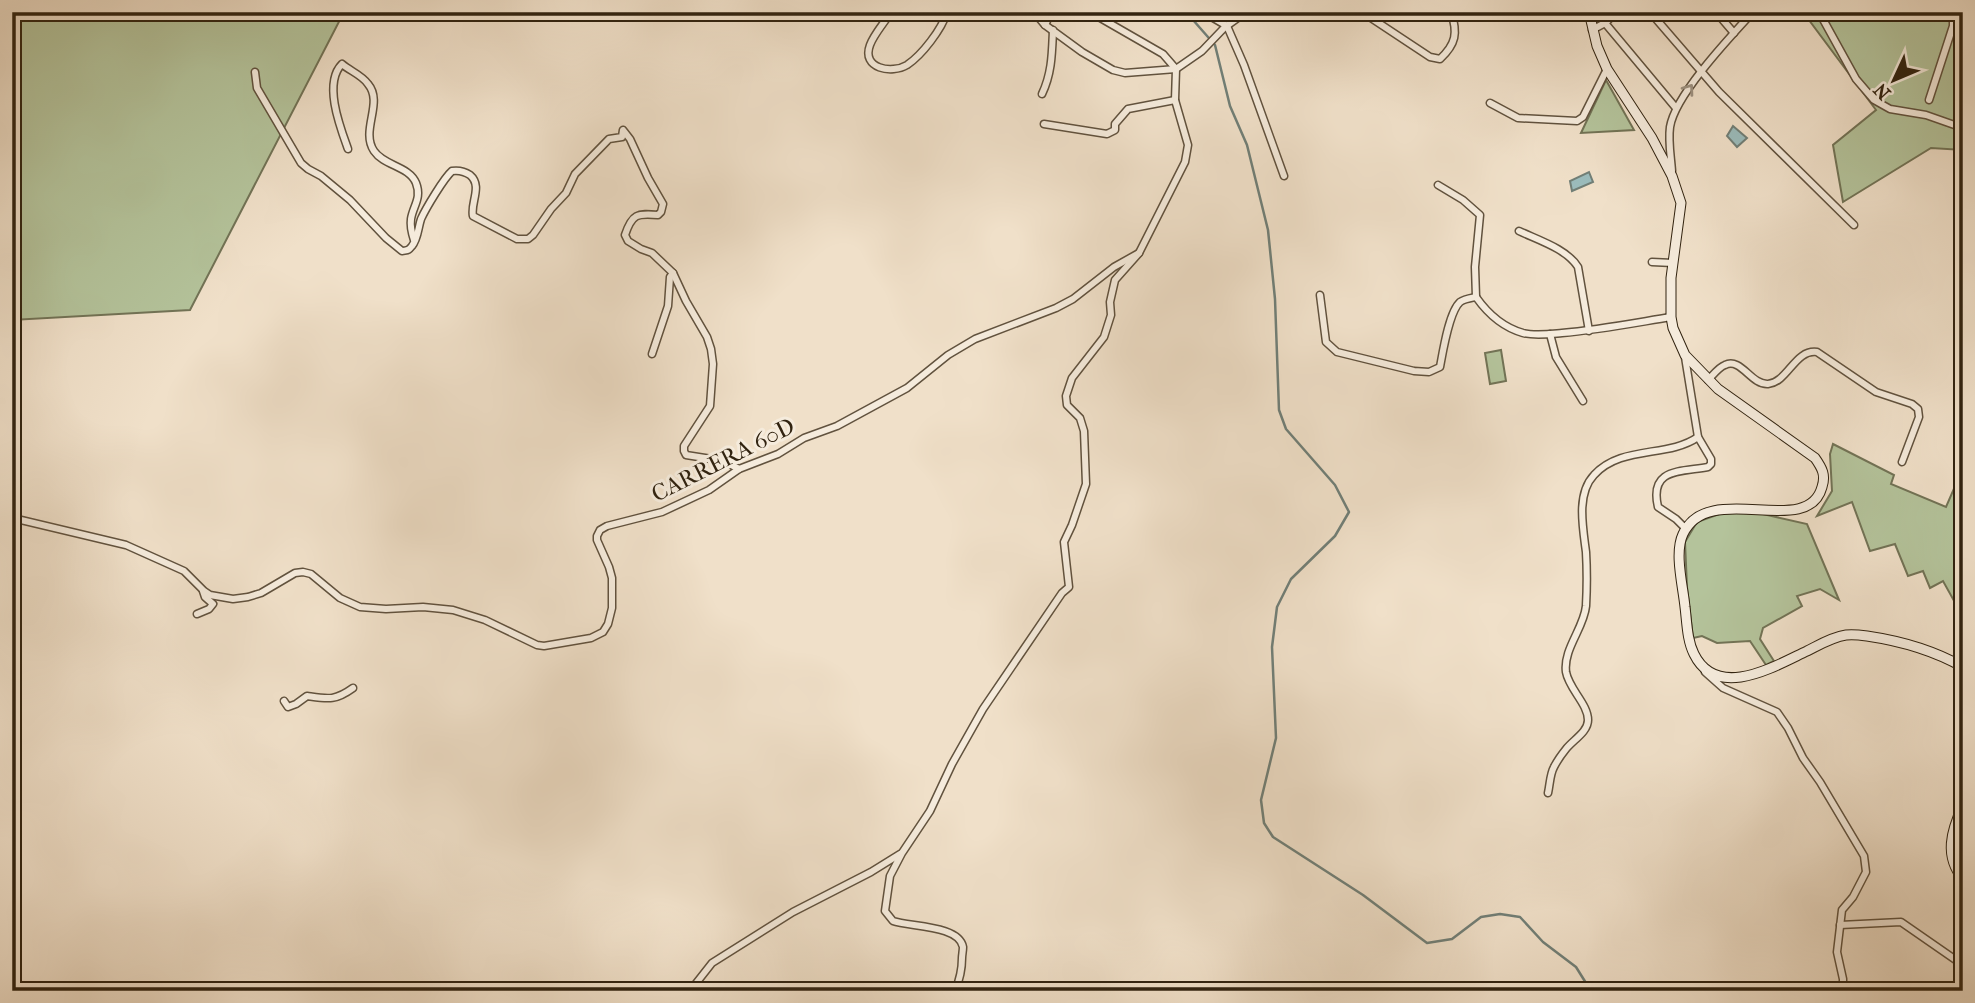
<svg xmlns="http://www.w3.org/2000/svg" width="1975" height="1003" viewBox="0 0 1975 1003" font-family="'IM FELL French Canon',serif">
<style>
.green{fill:#b4c39b;stroke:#727356;stroke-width:2}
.water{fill:#9bbcbc;stroke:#717f77;stroke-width:2}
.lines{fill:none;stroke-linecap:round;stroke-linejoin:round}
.stream{stroke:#717f77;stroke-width:2.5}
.minor-casing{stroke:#61523e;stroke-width:9}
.secondary-casing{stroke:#312310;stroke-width:11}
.minor{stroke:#f5ebdc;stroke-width:6}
.secondary{stroke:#f5ebdc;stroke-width:9}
.oneway{stroke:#9d9180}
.labels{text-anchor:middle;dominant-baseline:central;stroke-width:6;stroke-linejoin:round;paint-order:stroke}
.street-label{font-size:23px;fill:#312310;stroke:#f5ebdc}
</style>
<rect width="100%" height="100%" fill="#f0e0c9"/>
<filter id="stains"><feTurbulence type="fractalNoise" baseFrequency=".00286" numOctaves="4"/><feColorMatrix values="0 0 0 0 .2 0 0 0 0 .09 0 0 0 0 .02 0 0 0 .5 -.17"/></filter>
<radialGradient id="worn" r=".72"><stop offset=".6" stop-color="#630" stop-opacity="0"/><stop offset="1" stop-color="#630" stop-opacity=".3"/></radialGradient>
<g class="green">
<path d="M 12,12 L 344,12 L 190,310 L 12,320 Z"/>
<path d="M 1803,12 L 1963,12 L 1963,150 L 1931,148 L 1843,202 L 1833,145 L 1876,110 Z"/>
<path d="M 1606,80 L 1634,130 L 1581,133 Z"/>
<path d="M 1501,350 L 1506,381 L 1490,384 L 1485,353 Z"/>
<path d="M 1833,444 L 1894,475 L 1891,484 L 1946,507 L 1963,468 L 1963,617 L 1943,581 L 1930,588 L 1923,571 L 1908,576 L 1895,544 L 1870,551 L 1852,502 L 1817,516 L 1832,491 L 1830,454 Z"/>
<path d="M 1725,512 L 1763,514 L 1807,524 L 1839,600 L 1820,589 L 1797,596 L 1802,606 L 1763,628 L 1760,639 L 1774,661 L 1766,665 L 1750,641 L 1717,643 L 1702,636 L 1693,638 L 1687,587 L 1685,542 L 1697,522 Z"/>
</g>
<g class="water">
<path d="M 1733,126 L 1747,138 L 1737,147 L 1727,136 Z"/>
<path d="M 1589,172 L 1593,182 L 1572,191 L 1570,181 Z"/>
</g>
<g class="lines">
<path class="stream" d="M 1186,12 L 1215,45 L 1230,106 L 1247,145 L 1268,230 L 1275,299 L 1279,410 L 1286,429 L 1335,485 L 1349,512 L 1335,536 L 1291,579 L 1277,607 L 1272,647 L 1276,738 L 1261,800 L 1264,823 L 1273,837 L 1363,895 L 1427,943 L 1452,939 L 1481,917 L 1500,914 L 1520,917 L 1543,942 L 1576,967 L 1591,991"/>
<defs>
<g id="minor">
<path d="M 891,12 C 885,22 874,34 870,45 C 861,69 892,74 907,65 C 922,55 942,29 947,12"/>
<path d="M 1034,12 L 1045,25 L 1082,52 L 1113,70 L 1125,73 L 1176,69 L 1202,51 L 1225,27 L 1246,12"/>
<path d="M 1090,12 L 1163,54 L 1176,69"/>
<path d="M 1203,12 L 1227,26 L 1244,65 L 1284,176"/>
<path d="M 1362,12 L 1430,57 L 1440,59 C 1456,44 1458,33 1451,12"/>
<path d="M 1650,12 L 1719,92 L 1854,225"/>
<path d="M 1716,12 L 1734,33"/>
<path d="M 1819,12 L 1856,79 L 1874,100 L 1890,109 L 1926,115 L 1963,128"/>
<path d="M 1605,23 L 1676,108"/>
<path d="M 1045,25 L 1051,12"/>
<path d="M 1592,30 L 1605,23 L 1617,12"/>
<path d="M 255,72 L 257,88 L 301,163 L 308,169 L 321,176 L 350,200 L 386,238 L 402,251 C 408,250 408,251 412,246 C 418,239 418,228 421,219 C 426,208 444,178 452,171 C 459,170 464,171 470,175 C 483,186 470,203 473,216 L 517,239 L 528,239 L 533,235 L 551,209 L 566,193 L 575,174 L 609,139 L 622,137 L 623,130 L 630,139 L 648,178 L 663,204 L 661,212 L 658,215 C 637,213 632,214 625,235 L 628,241 L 641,249 L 652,253 L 673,273 L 686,301 L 707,337 L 711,349 L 713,364 L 710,406 L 684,446 L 684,451 L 686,455 L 724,461 L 739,469"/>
<path d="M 1042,94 C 1052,73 1052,53 1053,30"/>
<path d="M 1929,100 L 1953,26 L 1953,19 L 1943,12"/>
<path d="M 1490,103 L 1518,118 L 1577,121 L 1583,117 L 1607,69"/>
<path d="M 1044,124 L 1107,134 L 1115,130 L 1115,124 L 1128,109 L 1175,100"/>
<path d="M 348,149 C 340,127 323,83 342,64 C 350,71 362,75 368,84 C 384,103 360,130 374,151 C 384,166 409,166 416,183 C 422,198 413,206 411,219 C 410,226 412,234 414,240"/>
<path d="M 1672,171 C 1671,157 1668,141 1670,127 C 1675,95 1730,37 1753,12"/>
<path d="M 1438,185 L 1463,200 L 1480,215 L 1475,267 L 1476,297"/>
<path d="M 1519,231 C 1538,240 1567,249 1578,267 L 1589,331"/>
<path d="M 1652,262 L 1673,263"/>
<path d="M 1320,295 L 1326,342 L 1337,352 L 1414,371 L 1429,372 L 1440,367 C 1443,351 1449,312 1460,302 C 1464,299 1471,298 1476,297"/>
<path d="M 1476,297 C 1488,314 1502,327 1523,333 C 1535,336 1550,334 1562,333 C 1598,330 1634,323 1671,317"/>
<path d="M 1550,334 L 1556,357 L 1583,401"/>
<path d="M 652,354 L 668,306 L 670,277 L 673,273"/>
<path d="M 1685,357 L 1698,437 L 1711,459 L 1711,464 L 1708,467 C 1680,472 1649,468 1658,507 L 1676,519 L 1686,529"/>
<path d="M 1708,380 C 1713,375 1719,367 1725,365 C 1741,357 1751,385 1768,384 C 1788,382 1795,349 1817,352 L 1876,392 L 1912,404 L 1918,409 L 1919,417 L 1902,462"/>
<path d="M 12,515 L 21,520 L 126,545 L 184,571 L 204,591 L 210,595 L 233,599 L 248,597 L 261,593 L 295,573 L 303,572 L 311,574 L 340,598 L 360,607 L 386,609 L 423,607 L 453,610 L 485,620 L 537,645 L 544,646 L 591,638 L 603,632 L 608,624 L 612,608 L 612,578 L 609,567 L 597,540 L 597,536 L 600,530 L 607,526 L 662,512 L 709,490 L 739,469 L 778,454 L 804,438 L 837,426 L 907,388 L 948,355 L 975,339 L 1056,308 L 1073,299 L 1114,267 L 1139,253"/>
<path d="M 197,614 L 209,609 L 213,604 L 205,597 L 203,591"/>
<path d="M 1705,672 L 1723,688 L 1777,712 L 1788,728 L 1803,758 L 1820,782 L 1864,856 L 1866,872 L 1853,897 L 1842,910 L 1837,952 L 1843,979 L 1843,991"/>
<path d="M 284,701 L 288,707 L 296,704 L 307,696 C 328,699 335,701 353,688"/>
<path d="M 1548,793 C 1550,784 1550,774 1554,767 C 1557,761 1562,754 1566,749 C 1573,740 1588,732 1588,720 C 1588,704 1569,689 1566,672 C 1563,649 1584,628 1586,606 C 1587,588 1587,569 1586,552 C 1583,528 1576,494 1594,475 C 1621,445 1668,458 1698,437"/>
<path d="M 1840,925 L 1901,922 L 1963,965"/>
<path d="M 690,991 L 712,963 L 793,912 L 871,872 L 900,854"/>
<path d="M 955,991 C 960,979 962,971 962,958 C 962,955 963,951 963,947 C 959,925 910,927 893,921 L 885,911 L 890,876 L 902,853 L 930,811 L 952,764 L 983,709 L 1062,593 L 1069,587 L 1064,542 L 1072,525 L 1086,484 L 1084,431 L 1080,418 L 1067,405 L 1066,396 L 1072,378 L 1104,337 L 1111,315 L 1110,302 L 1115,280 L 1139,253 L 1185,162 L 1188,145 L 1175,100 L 1176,69"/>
</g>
<g id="secondary">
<path d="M 1589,12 L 1597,46 L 1607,69 L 1652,138 L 1672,176 L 1681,203 L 1671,278 L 1671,317 L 1673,328 L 1685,355 L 1718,389 L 1815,458 C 1822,468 1826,475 1822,487 C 1808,540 1708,479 1683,534 C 1674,553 1683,586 1685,607 C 1687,623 1687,640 1694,654 C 1717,701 1775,666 1807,651 C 1819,645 1832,637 1846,635 C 1853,634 1860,635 1867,636 C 1901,641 1933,650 1963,667"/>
<path d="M 1963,806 C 1951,831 1944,856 1963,879"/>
</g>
</defs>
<use href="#minor" class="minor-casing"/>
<use href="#secondary" class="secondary-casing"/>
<use href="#minor" class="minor"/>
<use href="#secondary" class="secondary"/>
</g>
<defs><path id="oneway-chevron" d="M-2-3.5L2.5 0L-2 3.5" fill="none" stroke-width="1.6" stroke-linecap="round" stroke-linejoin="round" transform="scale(1.75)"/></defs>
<use class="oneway" href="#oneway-chevron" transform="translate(1689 89) rotate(-54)"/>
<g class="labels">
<g class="street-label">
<text transform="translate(723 460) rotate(-27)">CARRERA 60D</text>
</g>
</g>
<rect width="1975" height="1003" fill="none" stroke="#f0e0c9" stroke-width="42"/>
<rect x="14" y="14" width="1947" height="975" fill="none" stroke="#312310" stroke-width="3.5"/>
<rect x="21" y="21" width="1933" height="961" fill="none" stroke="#312310" stroke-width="2"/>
<g transform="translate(1894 80) rotate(226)" stroke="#f5ebdc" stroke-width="5" paint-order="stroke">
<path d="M0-5L12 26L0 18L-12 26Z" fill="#312310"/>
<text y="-10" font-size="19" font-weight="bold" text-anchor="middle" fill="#312310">N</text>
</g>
<rect width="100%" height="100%" filter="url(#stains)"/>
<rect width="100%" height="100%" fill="url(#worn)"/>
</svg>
